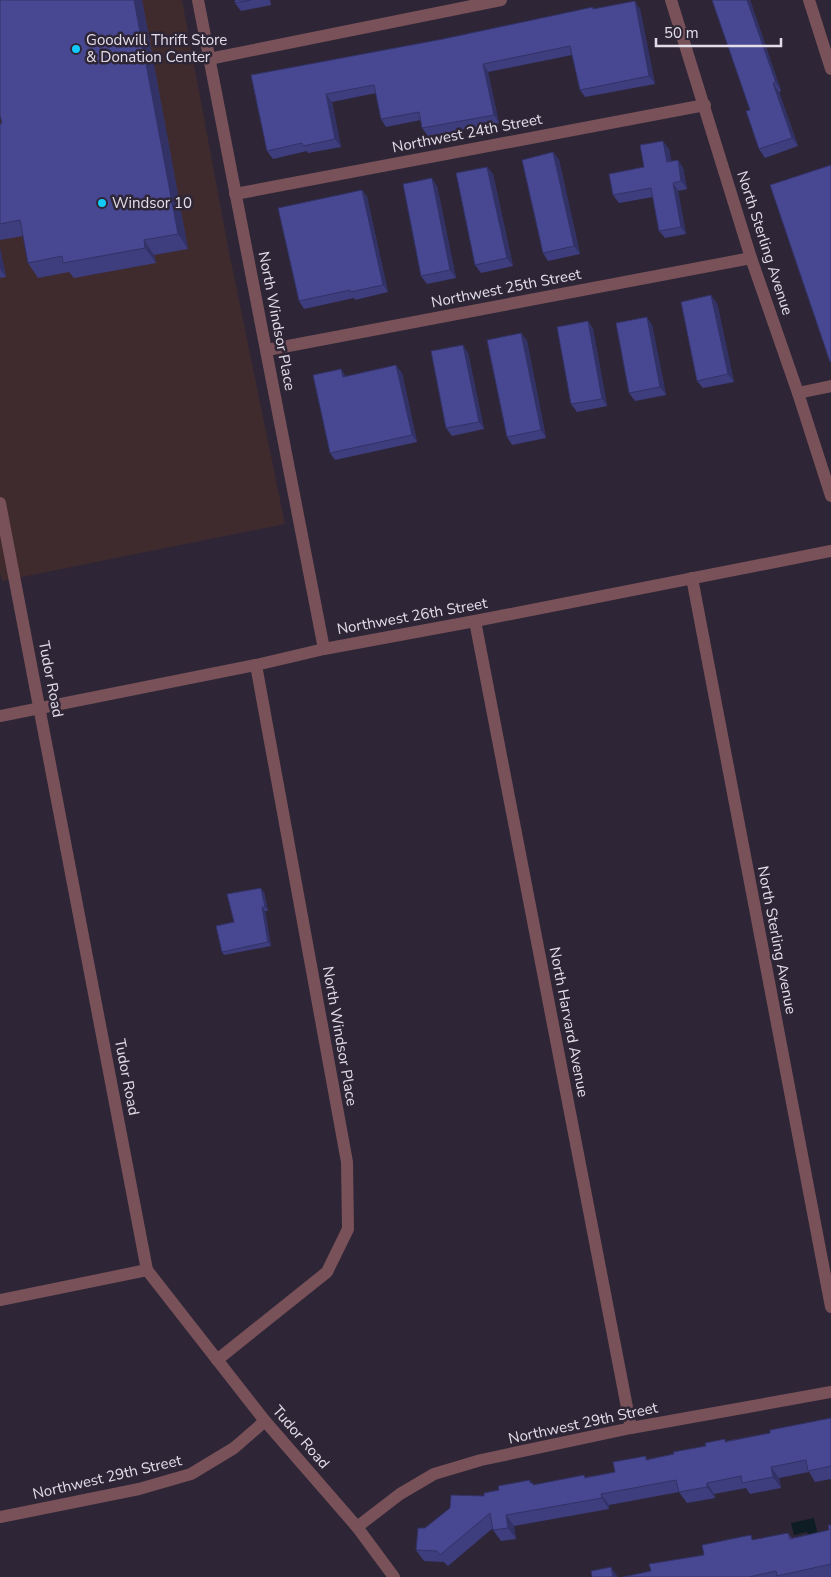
<svg xmlns="http://www.w3.org/2000/svg" width="831" height="1577" viewBox="0 0 831 1577" font-family="'Nunito Sans',sans-serif">
<style>
.commercial{fill:#3f2b2e}
.water{fill:#0e1d23}
.lines{fill:none;stroke-linecap:round;stroke-linejoin:round}
.minor{stroke:#795159;stroke-width:12}
.wall{fill:#3e3d7e}
.shaded-wall{fill:#323266}
.building{fill:#484792;stroke:#323266}
.poi-dot{fill:#11cafa;stroke:#2e2636;stroke-width:2}
.labels{text-anchor:middle;dominant-baseline:central;stroke-width:5;stroke-linejoin:round;paint-order:stroke}
.poi-label{font-size:15px;fill:#e2dde8;stroke:#2e2636;text-anchor:start}
.street-label{font-size:15px;fill:#e2dde8;stroke:#2e2636}
</style>
<rect width="100%" height="100%" fill="#2e2636"/>
<path class="commercial" d="M 0,0 L 182,0 L 228,247 L 285,524 L 2,581 L 0,573 Z"/>
<path class="water" d="M 814,1518 L 818,1536 L 809,1538 L 807,1532 L 794,1535 L 791,1523 Z"/>
<g class="lines">
<g class="minor">
<path d="M 198,0 L 324,649"/>
<path d="M 671,0 L 751,258 L 798,393 L 831,496"/>
<path d="M 809,0 L 831,69"/>
<path d="M 209,59 L 501,0"/>
<path d="M 235,194 L 705,105"/>
<path d="M 267,350 L 751,258"/>
<path d="M 798,393 L 831,386"/>
<path d="M 0,503 L 147,1270 L 265,1421 L 357,1527 L 394,1577"/>
<path d="M 692,578 L 831,1307"/>
<path d="M 475,621 L 631,1428"/>
<path d="M 0,716 L 256,665 L 324,649 L 475,621 L 831,551"/>
<path d="M 0,1300 L 147,1270"/>
<path d="M 217,1360 L 327,1272 L 348,1229 L 347,1162 L 256,665"/>
<path d="M 0,1517 L 139,1489 L 191,1474 L 234,1448 L 265,1421"/>
<path d="M 357,1527 L 400,1494 L 434,1474 L 481,1460 L 631,1428 L 831,1392"/>
</g>
</g>
<g class="wall">
<path d="M 142,0 L 188,249 L 154,255 L 156,263 L 74,278 L 69,272 L 38,278 L 28,263 L 23,236 L 0,240 L 0,124 L 2,123 Z"/>
<path d="M 235,0 L 270,0 L 271,5 L 241,11 L 235,3 Z"/>
<path d="M 750,0 L 781,91 L 779,92 L 798,146 L 765,158 L 759,149 L 750,110 Z"/>
<path d="M 594,9 L 640,9 L 655,84 L 585,97 L 580,90 L 572,55 L 488,72 L 499,123 L 428,136 L 422,128 L 421,120 L 386,127 L 381,119 L 376,93 L 332,102 L 341,147 L 308,153 L 307,151 L 273,159 L 267,151 L 251,75 L 443,39 Z"/>
<path d="M 669,149 L 671,162 L 678,160 L 683,168 L 687,189 L 678,191 L 686,234 L 665,238 L 659,231 L 653,197 L 619,203 L 613,195 Z"/>
<path d="M 553,152 L 559,160 L 580,254 L 548,261 L 543,253 Z"/>
<path d="M 487,167 L 493,174 L 513,266 L 481,273 L 475,265 Z"/>
<path d="M 437,186 L 456,278 L 427,284 L 421,276 Z"/>
<path d="M 362,190 L 367,197 L 388,292 L 355,300 L 354,298 L 304,309 L 299,301 Z"/>
<path d="M 0,248 L 6,277 L 0,278 Z"/>
<path d="M 717,303 L 734,382 L 703,388 L 697,381 Z"/>
<path d="M 588,321 L 593,329 L 607,406 L 577,412 L 571,404 Z"/>
<path d="M 652,325 L 666,395 L 635,401 L 629,393 Z"/>
<path d="M 521,333 L 527,341 L 546,438 L 512,445 L 507,437 Z"/>
<path d="M 468,353 L 484,429 L 452,436 L 446,428 Z"/>
<path d="M 341,369 L 346,377 L 402,373 L 417,442 L 335,460 L 330,453 Z"/>
<path d="M 264,892 L 268,911 L 265,911 L 271,946 L 224,955 L 222,952 L 234,922 Z"/>
<path d="M 831,1418 L 831,1479 L 815,1482 L 809,1472 L 779,1478 L 781,1488 L 750,1494 L 746,1488 L 714,1494 L 715,1498 L 687,1503 L 679,1492 L 609,1505 L 609,1509 L 514,1526 L 516,1539 L 501,1541 L 493,1530 L 493,1528 L 448,1566 L 444,1562 L 424,1561 L 416,1550 L 425,1528 L 484,1496 L 499,1490 L 532,1483 L 534,1485 L 586,1477 L 615,1472 L 648,1459 L 674,1454 L 726,1441 L 770,1433 Z"/>
<path d="M 831,1525 L 831,1577 L 623,1577 L 651,1571 L 755,1540 L 788,1533 L 792,1538 L 829,1530 Z"/>
</g>
<g class="shaded-wall">
<path d="M 134,0 L 142,0 L 188,249 L 178,234 Z"/>
<path d="M 747,0 L 750,0 L 781,91 L 776,83 Z"/>
<path d="M 635,1 L 640,9 L 655,84 L 649,76 Z"/>
<path d="M 483,64 L 488,72 L 499,123 L 494,115 Z"/>
<path d="M 773,83 L 779,92 L 798,146 L 792,138 Z"/>
<path d="M 326,94 L 332,102 L 341,147 L 335,139 Z"/>
<path d="M 663,141 L 669,149 L 673,170 L 667,162 Z"/>
<path d="M 553,152 L 559,160 L 580,254 L 574,246 Z"/>
<path d="M 678,160 L 683,168 L 687,189 L 681,181 Z"/>
<path d="M 487,167 L 493,174 L 513,266 L 507,258 Z"/>
<path d="M 432,178 L 437,186 L 456,278 L 450,270 Z"/>
<path d="M 673,183 L 678,191 L 686,234 L 681,227 Z"/>
<path d="M 362,190 L 367,197 L 388,292 L 383,285 Z"/>
<path d="M 144,240 L 154,255 L 156,263 L 145,248 Z"/>
<path d="M 0,248 L 6,277 L 0,269 Z"/>
<path d="M 711,295 L 717,303 L 734,382 L 728,374 Z"/>
<path d="M 647,317 L 652,325 L 666,395 L 660,387 Z"/>
<path d="M 588,321 L 593,329 L 607,406 L 602,399 Z"/>
<path d="M 521,333 L 527,341 L 546,438 L 541,430 Z"/>
<path d="M 463,345 L 468,353 L 484,429 L 479,422 Z"/>
<path d="M 396,365 L 402,373 L 417,442 L 412,435 Z"/>
<path d="M 341,369 L 346,377 L 343,377 Z"/>
<path d="M 261,888 L 264,892 L 268,911 L 265,907 Z"/>
<path d="M 262,907 L 265,911 L 271,946 L 268,942 Z"/>
<path d="M 771,1467 L 779,1478 L 781,1488 L 773,1477 Z"/>
<path d="M 707,1483 L 714,1494 L 715,1498 L 707,1487 Z"/>
<path d="M 601,1494 L 609,1505 L 609,1509 L 602,1498 Z"/>
<path d="M 506,1515 L 514,1526 L 516,1539 L 508,1528 Z"/>
<path d="M 611,1567 L 618,1577 L 613,1577 Z"/>
</g>
<g class="building">
<path d="M 0,0 L 134,0 L 178,234 L 144,240 L 145,248 L 63,263 L 62,256 L 28,263 L 20,220 L 0,224 L 0,124 L 2,123 L 0,115 Z"/>
<path d="M 235,0 L 251,0 L 235,3 Z"/>
<path d="M 712,0 L 747,0 L 776,83 L 773,83 L 792,138 L 759,149 L 746,111 L 750,110 Z"/>
<path d="M 635,1 L 649,76 L 580,90 L 570,46 L 483,64 L 494,115 L 422,128 L 419,112 L 381,119 L 374,85 L 326,94 L 335,139 L 303,146 L 302,143 L 267,151 L 251,75 L 443,39 L 593,7 L 593,9 Z"/>
<path d="M 663,141 L 667,162 L 678,160 L 681,181 L 673,183 L 681,227 L 659,231 L 651,188 L 613,195 L 609,174 L 644,167 L 640,145 Z"/>
<path d="M 553,152 L 574,246 L 543,253 L 522,160 Z"/>
<path d="M 831,165 L 831,362 L 830,362 L 770,185 Z"/>
<path d="M 487,167 L 507,258 L 475,265 L 456,173 Z"/>
<path d="M 432,178 L 450,270 L 421,276 L 403,184 Z"/>
<path d="M 362,190 L 383,285 L 350,292 L 350,290 L 299,301 L 278,208 Z"/>
<path d="M 711,295 L 728,374 L 697,381 L 681,302 Z"/>
<path d="M 647,317 L 660,387 L 629,393 L 616,323 Z"/>
<path d="M 588,321 L 602,399 L 571,404 L 557,327 Z"/>
<path d="M 521,333 L 541,430 L 507,437 L 487,340 Z"/>
<path d="M 463,345 L 479,422 L 446,428 L 431,351 Z"/>
<path d="M 396,365 L 412,435 L 330,453 L 313,375 L 341,369 L 343,377 Z"/>
<path d="M 261,888 L 265,907 L 262,907 L 268,942 L 222,952 L 216,926 L 234,922 L 227,894 Z"/>
<path d="M 831,1418 L 831,1466 L 808,1471 L 806,1460 L 771,1467 L 773,1477 L 742,1483 L 741,1476 L 707,1483 L 707,1487 L 679,1492 L 676,1480 L 601,1494 L 602,1498 L 506,1515 L 508,1528 L 493,1530 L 490,1513 L 440,1555 L 437,1551 L 416,1550 L 418,1528 L 425,1528 L 450,1508 L 451,1495 L 484,1496 L 484,1493 L 499,1490 L 498,1486 L 530,1480 L 530,1483 L 533,1483 L 533,1485 L 584,1475 L 585,1478 L 615,1472 L 613,1462 L 646,1456 L 646,1460 L 674,1454 L 673,1452 L 706,1446 L 705,1443 L 725,1439 L 725,1442 L 770,1433 L 770,1430 Z"/>
<path d="M 828,1525 L 831,1525 L 831,1564 L 777,1576 L 776,1571 L 749,1577 L 623,1577 L 651,1571 L 649,1564 L 704,1555 L 702,1545 L 751,1535 L 752,1540 L 788,1533 L 790,1539 L 829,1530 Z"/>
<path d="M 611,1567 L 613,1577 L 592,1577 L 591,1571 Z"/>
</g>
<g class="poi-dot">
<circle cx="76" cy="49" r="5"/>
<circle cx="102" cy="203" r="5"/>
</g>
<g class="labels">
<g class="poi-label">
<text x="86" y="40">Goodwill Thrift Store<tspan x="86" dy="17">&amp; Donation Center</tspan></text>
<text x="112" y="203">Windsor 10</text>
</g>
<g class="street-label">
<text transform="translate(467 133) rotate(-11)">Northwest 24th Street</text>
<text transform="translate(765 243) rotate(72)">North Sterling Avenue</text>
<text transform="translate(506 288) rotate(-11)">Northwest 25th Street</text>
<text transform="translate(277 321) rotate(79)">North Windsor Place</text>
<text transform="translate(412 616) rotate(-10)">Northwest 26th Street</text>
<text transform="translate(51 679) rotate(79)">Tudor Road</text>
<text transform="translate(777 940) rotate(79)">North Sterling Avenue</text>
<text transform="translate(569 1022) rotate(79)">North Harvard Avenue</text>
<text transform="translate(340 1036) rotate(80)">North Windsor Place</text>
<text transform="translate(127 1077) rotate(79)">Tudor Road</text>
<text transform="translate(583 1423) rotate(-12)">Northwest 29th Street</text>
<text transform="translate(301 1437) rotate(49)">Tudor Road</text>
<text transform="translate(107 1477) rotate(-13)">Northwest 29th Street</text>
</g>
</g>
<path d="M656 38v8h125v-8" fill="none" stroke="#e2dde8" stroke-width="2.5"/>
<text x="664" y="38" font-size="15" fill="#e2dde8" stroke="#2e2636" stroke-width="4" paint-order="stroke">50 m</text>
</svg>
